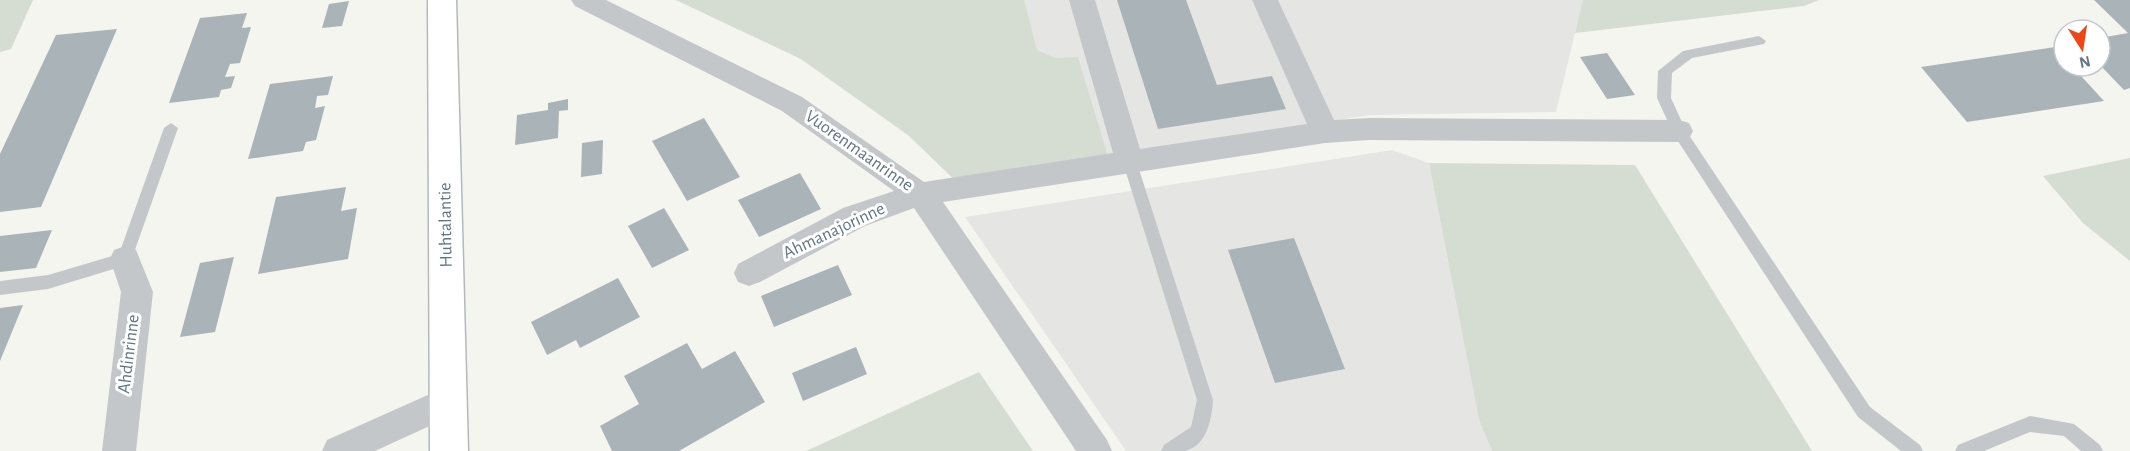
<svg xmlns="http://www.w3.org/2000/svg" width="2130" height="451" viewBox="0 0 2130 451" font-family="'Alegreya Sans',sans-serif">
<style>
.built{fill:#e5e6e4}
.green{fill:#d5dcd1}
.building{fill:#aab3b8}
.lines{fill:none;stroke-linecap:round;stroke-linejoin:round}
.secondary-casing{stroke:#b3b9bd;stroke-width:3}
.service{fill:#c3c7ca;fill-rule:evenodd}
.minor{fill:#c3c7ca;fill-rule:evenodd}
.secondary{fill:#fff;fill-rule:evenodd}
.labels{text-anchor:middle;dominant-baseline:central;stroke-width:6;stroke-linejoin:round;paint-order:stroke}
.street-label{font-size:18px;fill:#617584;stroke:#fff}
</style>
<rect width="100%" height="100%" fill="#f5f5f0"/>
<g class="built">
<path d="M 676,0 L 1583,0 L 1556,112 L 1369,115 L 959,184 L 908,135 L 801,59 Z"/>
<path d="M 1392,150 L 1429,163 L 1479,420 L 1492,451 L 1126,451 L 965,217 Z"/>
</g>
<g class="green">
<path d="M 0,0 L 33,0 L 11,49 L 0,52 Z"/>
<path d="M 676,0 L 1024,0 L 1037,50 L 1055,58 L 1078,57 L 1109,160 L 959,184 L 908,135 L 801,59 Z"/>
<path d="M 1583,0 L 1819,0 L 1804,6 L 1575,33 Z"/>
<path d="M 2130,158 L 2130,261 L 2083,223 L 2043,176 Z"/>
<path d="M 1429,163 L 1635,165 L 1812,451 L 1492,451 L 1479,420 Z"/>
<path d="M 979,372 L 1033,451 L 806,451 Z"/>
</g>
<g class="building">
<path d="M 1117,0 L 1186,0 L 1217,85 L 1272,76 L 1286,109 L 1158,129 Z"/>
<path d="M 2094,0 L 2130,0 L 2130,88 L 2124,90 L 2100,65 L 2100,38 L 2128,33 Z"/>
<path d="M 349,1 L 342,26 L 322,28 L 329,4 Z"/>
<path d="M 247,13 L 242,28 L 251,27 L 240,63 L 230,64 L 225,77 L 235,76 L 231,88 L 221,90 L 219,97 L 169,103 L 200,18 Z"/>
<path d="M 117,29 L 41,207 L 0,212 L 0,154 L 56,35 Z"/>
<path d="M 2055,47 L 2064,57 L 2064,66 L 2072,66 L 2104,101 L 1967,122 L 1921,67 Z"/>
<path d="M 1607,53 L 1635,95 L 1607,99 L 1580,57 Z"/>
<path d="M 333,76 L 328,95 L 317,96 L 315,108 L 325,106 L 316,140 L 306,142 L 303,151 L 248,159 L 270,84 Z"/>
<path d="M 568,99 L 568,110 L 559,111 L 558,138 L 515,145 L 517,115 L 548,110 L 548,103 Z"/>
<path d="M 704,118 L 740,177 L 687,201 L 652,141 Z"/>
<path d="M 603,140 L 602,174 L 581,177 L 582,143 Z"/>
<path d="M 800,173 L 821,209 L 759,237 L 738,200 Z"/>
<path d="M 346,187 L 341,211 L 357,208 L 348,259 L 258,274 L 276,197 Z"/>
<path d="M 664,208 L 689,250 L 652,268 L 628,226 Z"/>
<path d="M 52,230 L 36,268 L 0,272 L 0,236 Z"/>
<path d="M 1294,238 L 1345,369 L 1275,383 L 1228,250 Z"/>
<path d="M 234,257 L 215,332 L 180,337 L 200,263 Z"/>
<path d="M 838,265 L 852,295 L 774,327 L 761,296 Z"/>
<path d="M 618,278 L 640,317 L 580,348 L 576,340 L 547,355 L 531,322 Z"/>
<path d="M 23,305 L 0,361 L 0,308 Z"/>
<path d="M 687,343 L 702,369 L 735,351 L 765,402 L 679,451 L 612,451 L 600,426 L 639,404 L 624,376 Z"/>
<path d="M 856,347 L 867,374 L 803,401 L 792,373 Z"/>
</g>
<g class="lines">
<defs>
<path id="secondary" d="M 428,0 L 456,0 L 468,451 L 430,451 Z"/>
</defs>
<use href="#secondary" class="secondary-casing"/>
<g class="service">
<path d="M 1759,36 L 1766,41 L 1764,44 L 1692,58 L 1672,73 L 1671,98 L 1685,129 L 1870,407 L 1920,445 L 1923,451 L 1901,451 L 1858,417 L 1674,135 L 1657,98 L 1658,71 L 1683,51 Z"/>
<path d="M 171,123 L 178,128 L 130,264 L 48,289 L 0,295 L 0,281 L 48,275 L 119,254 L 164,128 Z"/>
<path d="M 1130,157 L 1137,163 L 1213,400 C 1212,418 1207,446 1185,451 C 1178,451 1169,451 1161,451 L 1164,445 L 1191,427 L 1197,400 L 1123,163 Z"/>
<path d="M 2030,416 L 2074,424 L 2100,445 L 2103,451 L 2081,451 L 2064,436 L 2030,432 L 1984,451 L 1955,451 L 1958,445 Z"/>
</g>
<g class="minor">
<path d="M 571,0 L 606,0 L 802,97 L 924,182 L 1113,153 L 1069,0 L 1095,0 L 1140,149 L 1307,124 L 1252,0 L 1278,0 L 1334,120 L 1369,118 L 1679,120 L 1689,123 L 1693,131 L 1689,139 L 1679,142 L 1369,140 L 1325,143 L 943,202 L 1107,440 L 1112,451 L 1076,451 L 914,208 L 865,226 L 760,282 L 749,286 L 738,282 L 734,273 L 738,264 L 843,208 L 894,191 L 782,111 L 575,6 Z"/>
<path d="M 125,246 L 136,250 L 153,292 L 136,451 L 102,451 L 121,292 L 110,259 L 114,250 Z"/>
<path d="M 448,386 L 460,390 L 465,401 L 460,412 L 375,451 L 322,451 L 327,440 Z"/>
</g>
<use href="#secondary" class="secondary"/>
</g>
<g class="labels">
<g class="street-label">
<text transform="translate(859 151) rotate(35)">Vuorenmaanrinne</text>
<text transform="translate(446 225) rotate(-91)">Huhtalantie</text>
<text transform="translate(834 231) rotate(-25)">Ahmanajorinne</text>
<text transform="translate(129 354) rotate(-83)">Ahdinrinne</text>
</g>
</g>
<g transform="translate(2082 48) rotate(168)"><circle r="28" fill="#ffffff" stroke="#c0c8ce" stroke-width="1.5"/>
<path d="M0-4.5L10 22L0 15L-10 22Z" fill="#f04615"/>
<text y="-9" font-size="16" font-weight="bold" text-anchor="middle" fill="#617584">N</text>
</g>
</svg>
